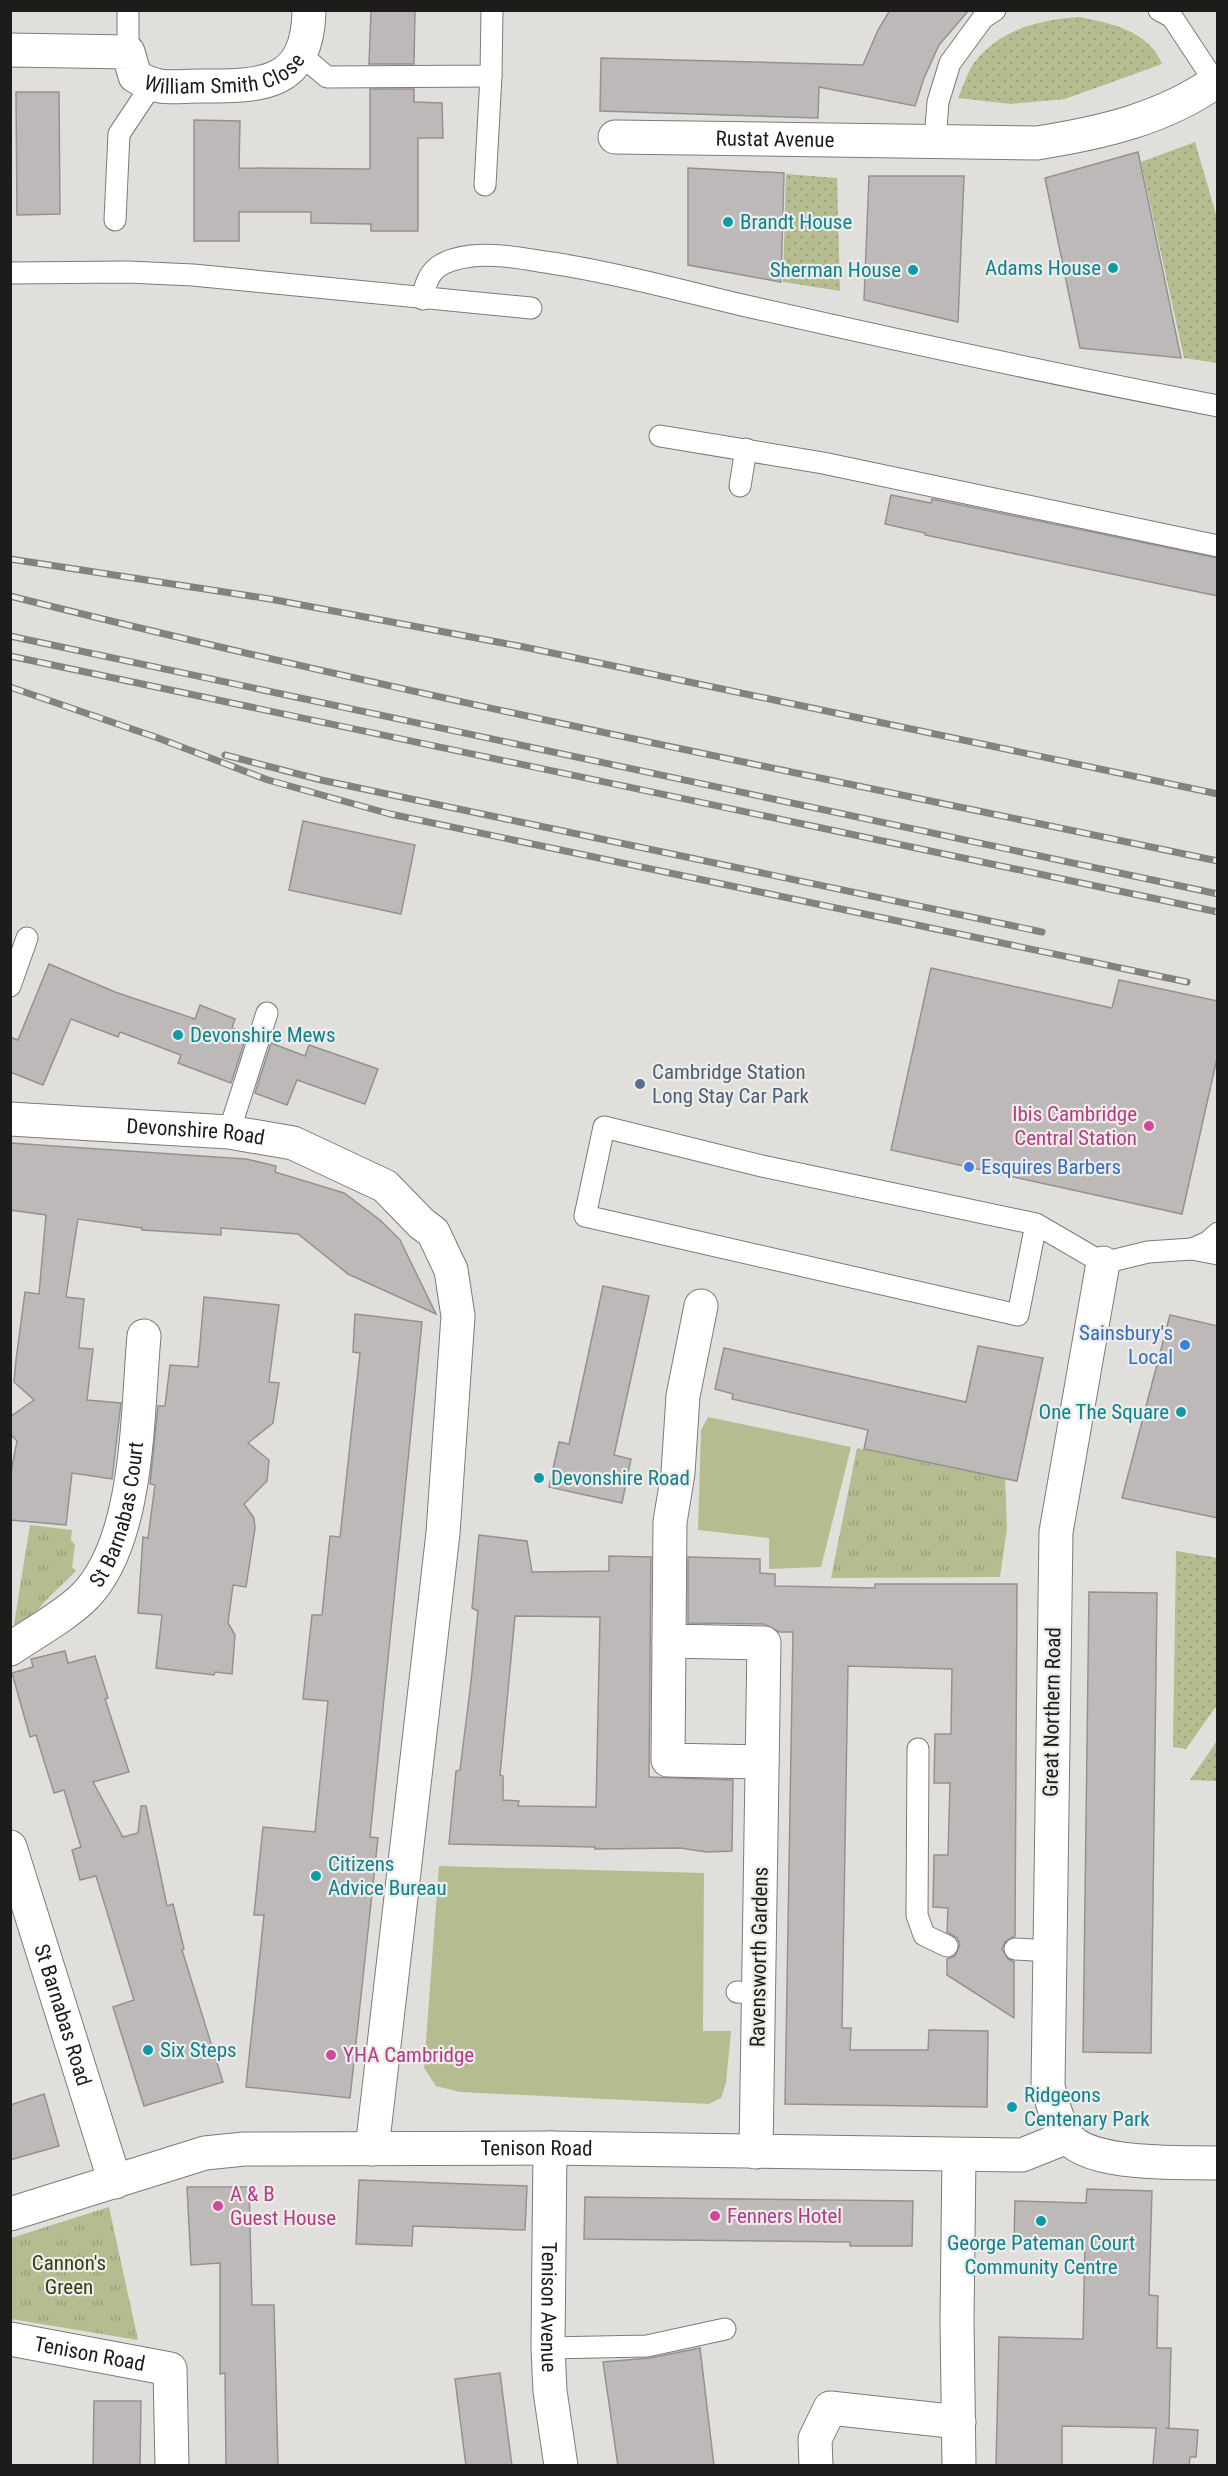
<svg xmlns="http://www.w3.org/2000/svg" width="1228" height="2476" viewBox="0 0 1228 2476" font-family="'Roboto Condensed',sans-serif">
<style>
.grass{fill:url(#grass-dots)}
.park{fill:url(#park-tufts)}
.garden{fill:#b5bc8f}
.building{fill:#beb9b9;stroke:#969191;stroke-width:1.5;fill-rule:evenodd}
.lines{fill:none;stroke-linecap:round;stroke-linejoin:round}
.lane-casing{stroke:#7d7b77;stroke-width:23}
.street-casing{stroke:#7d7b77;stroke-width:35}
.lane{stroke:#fff;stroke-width:21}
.street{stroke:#fff;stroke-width:33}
.rail-casing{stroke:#848280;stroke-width:7}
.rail{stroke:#eeece8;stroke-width:4.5;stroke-dasharray:14;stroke-linecap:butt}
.culture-dot{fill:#0f9aa8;stroke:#eeece8;stroke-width:2}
.service-dot{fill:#5c6f8a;stroke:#eeece8;stroke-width:2}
.hotel-dot{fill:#d1479c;stroke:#eeece8;stroke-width:2}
.shop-dot{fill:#3f7fe0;stroke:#eeece8;stroke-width:2}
.labels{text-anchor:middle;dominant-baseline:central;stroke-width:4.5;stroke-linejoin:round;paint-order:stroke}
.street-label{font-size:21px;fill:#1d1c1b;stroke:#eeece8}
.culture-label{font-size:21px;fill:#0d838f;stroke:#eeece8;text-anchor:start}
.service-label{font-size:21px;fill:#4e5e75;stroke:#eeece8;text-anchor:start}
.hotel-label{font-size:21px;fill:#b23c85;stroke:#eeece8;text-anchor:start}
.shop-label{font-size:21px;fill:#366cbe;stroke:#eeece8;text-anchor:start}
.park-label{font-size:21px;fill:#373c11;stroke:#eeece8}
</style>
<defs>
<pattern id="grass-dots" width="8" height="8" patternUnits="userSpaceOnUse" patternTransform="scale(1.5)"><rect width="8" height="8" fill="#b5bc8f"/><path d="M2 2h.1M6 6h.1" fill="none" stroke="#9ba17b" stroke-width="1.8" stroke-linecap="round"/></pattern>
<pattern id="park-tufts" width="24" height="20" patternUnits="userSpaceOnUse" patternTransform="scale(1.5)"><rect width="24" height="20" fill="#b5bc8f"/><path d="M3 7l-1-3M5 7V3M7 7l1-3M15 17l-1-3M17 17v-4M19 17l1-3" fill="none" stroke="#9ba17b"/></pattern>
</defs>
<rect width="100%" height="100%" fill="#e1dfdb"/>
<g class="grass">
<path d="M 1079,17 C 1111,23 1149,31 1162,64 L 1065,99 L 1011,104 L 958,98 C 963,87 967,73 974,63 C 1000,29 1039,20 1079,17 Z"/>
<path d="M 1195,142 L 1217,218 L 1217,363 L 1184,358 L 1141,162 Z"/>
<path d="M 786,174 L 837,178 L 840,291 L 783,282 Z"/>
<path d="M 1176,1551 L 1218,1558 L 1217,1705 L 1186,1749 L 1173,1747 Z"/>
<path d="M 1217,1741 L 1217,1781 L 1190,1780 Z"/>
</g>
<g class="park">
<path d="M 857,1448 L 1005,1479 L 1007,1528 L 1000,1577 L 831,1578 Z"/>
<path d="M 30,1525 L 72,1530 L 71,1540 L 75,1545 L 72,1567 L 76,1571 L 44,1602 L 23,1630 L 14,1624 Z"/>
<path d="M 109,2207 L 138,2340 L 11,2319 L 11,2238 Z"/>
</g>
<g class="garden">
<path d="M 708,1417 L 851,1447 L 821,1567 L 769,1569 L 769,1538 L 698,1530 L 701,1430 Z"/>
<path d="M 439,1866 L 704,1873 L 703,2031 L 731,2031 L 726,2083 L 721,2098 L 709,2104 L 460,2092 L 436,2086 L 424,2068 Z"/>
</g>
<g class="building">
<path d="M 371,10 L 415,10 L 414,64 L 369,64 Z"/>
<path d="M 890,10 L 969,10 L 939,45 L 924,78 L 915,106 L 819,87 L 818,118 L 600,111 L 601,58 L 863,65 L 878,30 Z"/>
<path d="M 370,89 L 414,89 L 414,102 L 442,103 L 443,138 L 418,138 L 418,231 L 371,231 L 371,224 L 311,223 L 311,212 L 239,212 L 239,241 L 194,241 L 194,120 L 240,121 L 239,168 L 370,169 Z"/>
<path d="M 16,92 L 59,92 L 60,214 L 17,215 Z"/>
<path d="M 1138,152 L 1181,358 L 1080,348 L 1045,178 Z"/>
<path d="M 688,168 L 784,173 L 781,282 L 688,265 Z"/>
<path d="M 869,176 L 964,176 L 958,322 L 864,300 Z"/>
<path d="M 891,495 L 931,503 L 932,499 L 1218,558 L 1218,596 L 925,535 L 925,533 L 885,524 Z"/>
<path d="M 303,821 L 415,845 L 401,914 L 289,890 Z"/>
<path d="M 49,964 L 115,992 L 195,1019 L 200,1005 L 235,1019 L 232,1028 L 247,1034 L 231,1083 L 178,1063 L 181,1055 L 120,1032 L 118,1037 L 71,1019 L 43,1085 L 10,1072 L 10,1037 L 18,1040 Z"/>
<path d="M 931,968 L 1112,1008 L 1119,980 L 1218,1001 L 1218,1054 L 1182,1214 L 891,1150 Z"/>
<path d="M 271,1043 L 305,1056 L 309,1045 L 378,1069 L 365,1104 L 297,1080 L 287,1105 L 255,1093 Z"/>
<path d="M 10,1143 L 246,1159 L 276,1166 L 275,1172 L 344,1193 L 380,1220 L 400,1240 L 436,1314 L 348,1274 L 298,1234 L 221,1228 L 221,1235 L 142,1230 L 142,1228 L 78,1219 L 66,1297 L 84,1299 L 79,1348 L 93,1349 L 87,1400 L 121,1403 L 112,1479 L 72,1473 L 66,1525 L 10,1520 L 10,1477 L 17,1441 L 10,1434 L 10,1417 L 34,1400 L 14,1382 L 16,1360 L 25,1292 L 39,1294 L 46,1215 L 10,1210 Z"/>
<path d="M 603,1286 L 649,1296 L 614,1455 L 631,1459 L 622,1503 L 549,1487 L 559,1442 L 569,1444 Z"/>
<path d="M 204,1297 L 279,1305 L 269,1382 L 279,1383 L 273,1423 L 248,1443 L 269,1460 L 267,1481 L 244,1504 L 254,1518 L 255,1528 L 246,1587 L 233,1585 L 228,1623 L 235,1635 L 232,1674 L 215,1672 L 214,1675 L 156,1668 L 162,1615 L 138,1613 L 143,1537 L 148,1538 L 155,1485 L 150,1484 L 158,1406 L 165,1406 L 170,1365 L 198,1367 Z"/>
<path d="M 355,1314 L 422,1322 L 370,1837 L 378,1838 L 350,2098 L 246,2087 L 264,1915 L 254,1915 L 263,1827 L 315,1832 L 328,1701 L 303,1699 L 312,1615 L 322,1615 L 330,1536 L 340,1537 L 360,1353 L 353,1352 Z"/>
<path d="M 1170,1315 L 1218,1326 L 1218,1518 L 1122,1498 Z"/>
<path d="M 978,1346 L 1043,1358 L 1017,1481 L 864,1449 L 868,1430 L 732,1399 L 733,1394 L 715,1389 L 724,1348 L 966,1402 Z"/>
<path d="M 479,1535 L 527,1541 L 532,1572 L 609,1571 L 609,1556 L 651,1557 L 649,1777 L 733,1780 L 732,1851 L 707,1852 L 680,1848 L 595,1849 L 595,1847 L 449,1844 L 456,1771 L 460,1770 L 471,1682 L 478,1611 L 472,1608 ZM 515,1616 L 600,1617 L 596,1807 L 518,1806 L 519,1801 L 503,1800 L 503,1776 L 500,1775 Z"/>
<path d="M 688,1557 L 760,1559 L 760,1573 L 775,1574 L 775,1586 L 875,1588 L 875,1584 L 1017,1584 L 1015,1936 L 1005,1942 L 1002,1949 L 1008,1959 L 1014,1962 L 1014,2018 L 947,1975 L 947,1959 L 955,1956 L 960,1944 L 957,1938 L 947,1932 L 948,1908 L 933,1907 L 934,1855 L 948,1855 L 950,1783 L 934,1783 L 935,1734 L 951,1734 L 952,1669 L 848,1666 L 842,2028 L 851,2028 L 850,2050 L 928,2050 L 929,2030 L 988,2031 L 987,2107 L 785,2104 L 793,1632 L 779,1632 L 764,1624 L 688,1623 Z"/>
<path d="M 1089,1592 L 1157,1593 L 1151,2053 L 1083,2052 Z"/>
<path d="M 65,1651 L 68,1663 L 95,1656 L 108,1698 L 105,1699 L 129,1772 L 93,1782 L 123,1837 L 138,1833 L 141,1806 L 146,1806 L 167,1906 L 173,1904 L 184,1949 L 182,1950 L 223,2082 L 144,2106 L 113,2007 L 134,2000 L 96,1876 L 80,1880 L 72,1850 L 81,1847 L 64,1790 L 54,1793 L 36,1735 L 30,1737 L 12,1673 L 33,1667 L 31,1659 Z"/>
<path d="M 44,2094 L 59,2146 L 10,2160 L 10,2105 Z"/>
<path d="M 359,2180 L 527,2186 L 525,2230 L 413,2226 L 412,2246 L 356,2244 Z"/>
<path d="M 187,2187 L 249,2187 L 252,2305 L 274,2305 L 278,2466 L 226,2466 L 225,2373 L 220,2374 L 220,2263 L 191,2265 Z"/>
<path d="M 1087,2189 L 1152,2191 L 1149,2295 L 1158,2296 L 1157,2348 L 1171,2348 L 1169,2428 L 1165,2428 L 1198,2430 L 1196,2457 L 1190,2457 L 1189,2466 L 1153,2466 L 1156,2428 L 1062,2426 L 1062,2466 L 996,2466 L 999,2337 L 1083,2339 L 1085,2242 L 1014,2240 L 1015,2201 L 1086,2203 Z"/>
<path d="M 585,2197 L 913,2201 L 912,2246 L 850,2246 L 850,2242 L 584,2239 Z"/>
<path d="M 700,2348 L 714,2466 L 618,2466 L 603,2362 L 650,2358 Z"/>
<path d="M 500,2373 L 512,2466 L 466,2466 L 455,2379 Z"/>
<path d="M 94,2401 L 141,2401 L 140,2466 L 93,2466 Z"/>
</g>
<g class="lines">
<defs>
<g id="lane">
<path d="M 128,10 L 128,52"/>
<path d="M 1159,10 L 1172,17 L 1215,82"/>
<path d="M 301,55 L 327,77 L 491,76 L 492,10"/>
<path d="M 935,140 L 938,102 L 950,63 L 983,18 L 995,10"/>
<path d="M 485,185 L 491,76"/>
<path d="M 115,220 L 119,134 L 151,86"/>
<path d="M 10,273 L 128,272 L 193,275 L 531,308"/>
<path d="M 423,299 C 426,269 441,260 471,256 C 497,253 525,259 552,263 C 616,273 679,290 742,305 C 900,341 1058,375 1218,406"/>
<path d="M 660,436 L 823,463 L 1218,546"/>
<path d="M 740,486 L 746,449"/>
<path d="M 10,986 L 27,938"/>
<path d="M 229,1132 L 267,1013"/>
<path d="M 1036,1224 L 1018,1315 L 585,1216 L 604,1127 L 762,1166 L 1036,1224 L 1103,1263 L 1148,1252 L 1192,1249"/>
<path d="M 1218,1233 L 1208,1242 L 1192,1249 L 1218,1254"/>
<path d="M 918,1749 L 917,1915 L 924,1935 L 947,1946"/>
<path d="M 1015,1949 L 1050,1951"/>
<path d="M 737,1992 L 759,1993"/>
<path d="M 548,2348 L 647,2346 L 725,2329"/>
</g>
<g id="street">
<path id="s1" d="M 10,50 L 128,52 L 135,76 C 159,91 173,86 201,86 C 263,86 308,86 309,10"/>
<path id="s2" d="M 615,137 L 1037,143 C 1100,133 1164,119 1218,80"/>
<path id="s3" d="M 10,1119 L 229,1132 L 293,1143 L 385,1186 L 422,1224 L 433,1232 L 451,1270 L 458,1316 L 443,1533 L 372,2149"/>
<path d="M 1103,1263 L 1056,1532 L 1048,2087 C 1053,2103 1056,2121 1066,2135 C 1086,2167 1182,2162 1218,2163"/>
<path d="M 701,1306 L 683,1396 L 678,1473 L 670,1522 L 669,1641 L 764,1643 L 756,2152"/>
<path d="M 669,1641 L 668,1760 L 762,1762"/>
<path id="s4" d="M 10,1649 C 32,1634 68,1614 85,1596 C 140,1540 137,1411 144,1336"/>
<path id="s5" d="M 10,1847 L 115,2182"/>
<path id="s6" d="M 550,2148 L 548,2348 L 550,2391 L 561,2466"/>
<path id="s7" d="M 10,2214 L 205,2153 L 244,2149 L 550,2148 L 1022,2155 L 1067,2137"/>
<path id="s8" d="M 10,2339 L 170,2369 L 172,2466"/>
<path d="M 816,2466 L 815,2439 L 830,2408 L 959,2422"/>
<path d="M 959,2466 L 957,2321 L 959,2155"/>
</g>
</defs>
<use href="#lane" class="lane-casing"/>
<use href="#street" class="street-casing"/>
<use href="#lane" class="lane"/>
<use href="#street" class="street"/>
<defs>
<g id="rail">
<path d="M 10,559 L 270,599 L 524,647 L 1218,794"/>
<path d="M 10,596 C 410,697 815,776 1218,861"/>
<path d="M 10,636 L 1218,894"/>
<path d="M 10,656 L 1218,912"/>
<path d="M 10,687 L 158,738 L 268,780 L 390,814 L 1187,982"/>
<path d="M 225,755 L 321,780 L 1042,932"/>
</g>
</defs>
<use href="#rail" class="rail-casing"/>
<use href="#rail" class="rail"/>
</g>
<g class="culture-dot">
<circle cx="728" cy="222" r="6"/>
<circle cx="1113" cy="268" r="6"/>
<circle cx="913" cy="270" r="6"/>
<circle cx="178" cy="1035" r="6"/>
<circle cx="1181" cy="1412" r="6"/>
<circle cx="539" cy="1478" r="6"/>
<circle cx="316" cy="1876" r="6"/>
<circle cx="148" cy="2050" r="6"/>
<circle cx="1012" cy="2107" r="6"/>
<circle cx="1041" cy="2221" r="6"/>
</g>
<circle class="service-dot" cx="640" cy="1084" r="6"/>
<g class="hotel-dot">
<circle cx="1149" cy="1126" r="6"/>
<circle cx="331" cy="2055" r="6"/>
<circle cx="218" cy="2206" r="6"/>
<circle cx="715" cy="2216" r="6"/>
</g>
<g class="shop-dot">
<circle cx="969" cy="1167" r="6"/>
<circle cx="1185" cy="1345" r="6"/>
</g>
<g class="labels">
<g class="street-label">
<text stroke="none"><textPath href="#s1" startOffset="237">William Smith Close</textPath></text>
<text stroke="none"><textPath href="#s2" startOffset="160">Rustat Avenue</textPath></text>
<text stroke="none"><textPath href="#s3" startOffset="186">Devonshire Road</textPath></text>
<text stroke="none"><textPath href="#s4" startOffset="182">St Barnabas Court</textPath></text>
<text transform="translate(1052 1712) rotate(-89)">Great Northern Road</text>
<text transform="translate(759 1957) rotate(-89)">Ravensworth Gardens</text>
<text stroke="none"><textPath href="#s5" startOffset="176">St Barnabas Road</textPath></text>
<text stroke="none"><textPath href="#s7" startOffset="536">Tenison Road</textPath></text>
<text stroke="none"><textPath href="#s6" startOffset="159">Tenison Avenue</textPath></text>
<text stroke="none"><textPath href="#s8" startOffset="81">Tenison Road</textPath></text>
</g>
<g class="culture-label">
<text x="740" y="222">Brandt House</text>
<text x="1101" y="268" text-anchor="end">Adams House</text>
<text x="901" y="270" text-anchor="end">Sherman House</text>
<text x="190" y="1035">Devonshire Mews</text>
<text x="1169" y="1412" text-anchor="end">One The Square</text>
<text x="551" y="1478">Devonshire Road</text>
<text x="328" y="1864">Citizens<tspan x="328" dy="24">Advice Bureau</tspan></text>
<text x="160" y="2050">Six Steps</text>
<text x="1024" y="2095">Ridgeons<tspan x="1024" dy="24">Centenary Park</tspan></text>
<text x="1041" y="2243" text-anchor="middle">George Pateman Court<tspan x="1041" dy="24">Community Centre</tspan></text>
</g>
<g class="service-label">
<text x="652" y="1072">Cambridge Station<tspan x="652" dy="24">Long Stay Car Park</tspan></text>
</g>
<g class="hotel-label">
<text x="1137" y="1114" text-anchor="end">Ibis Cambridge<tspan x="1137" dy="24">Central Station</tspan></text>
<text x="343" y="2055">YHA Cambridge</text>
<text x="230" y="2194">A &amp; B<tspan x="230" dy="24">Guest House</tspan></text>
<text x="727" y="2216">Fenners Hotel</text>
</g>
<g class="shop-label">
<text x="981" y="1167">Esquires Barbers</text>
<text x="1173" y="1333" text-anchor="end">Sainsbury's<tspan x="1173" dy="24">Local</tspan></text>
</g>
<g class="park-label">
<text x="69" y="2263">Cannon's<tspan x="69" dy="24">Green</tspan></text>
</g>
</g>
<rect width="1228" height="2476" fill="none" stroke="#1d1c1b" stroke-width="24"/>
</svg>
